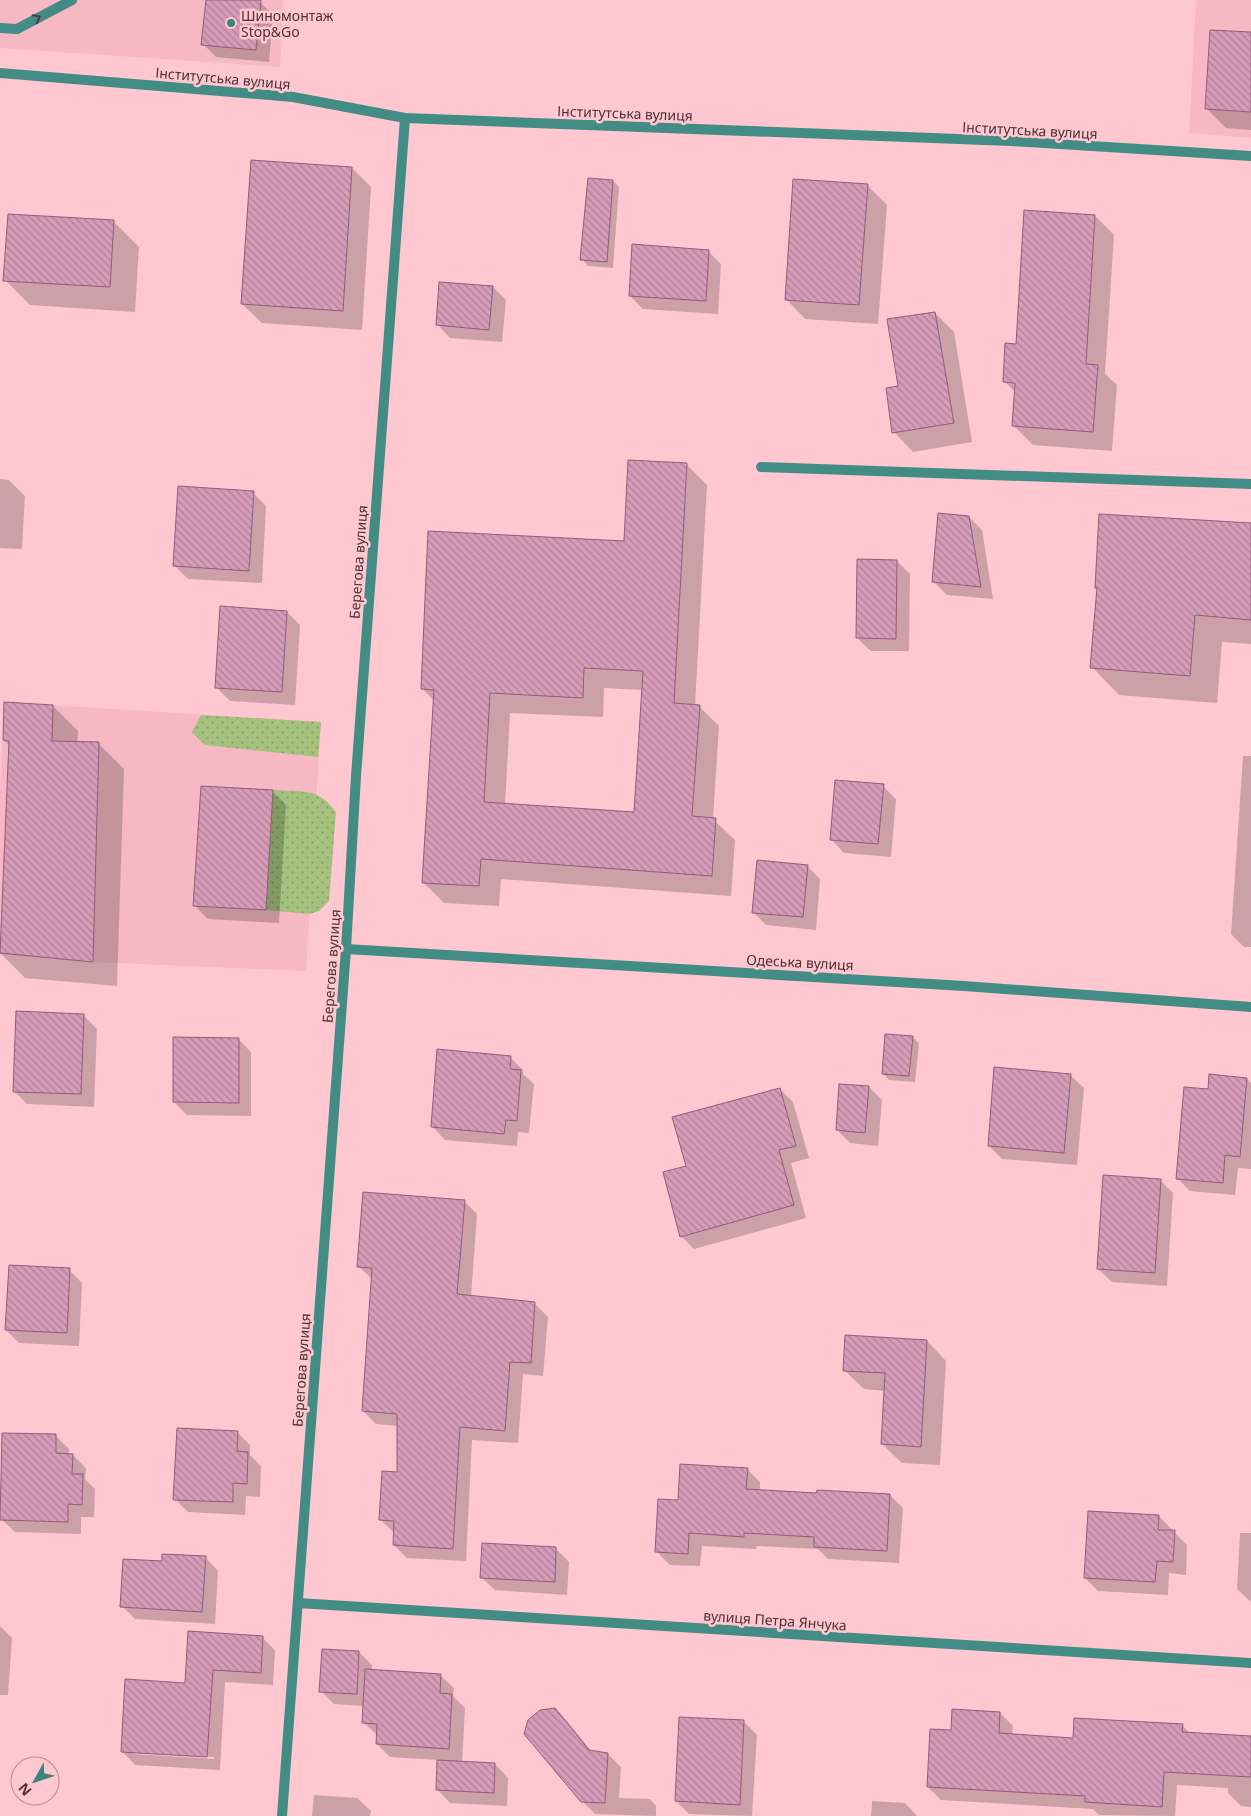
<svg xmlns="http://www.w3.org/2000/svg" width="1251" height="1816" viewBox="0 0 1251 1816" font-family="'Noto Sans',sans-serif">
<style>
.built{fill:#f6b9c3}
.grass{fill:url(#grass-dots)}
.shadow{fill:#0003;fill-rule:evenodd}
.building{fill:url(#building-back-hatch);stroke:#925c78;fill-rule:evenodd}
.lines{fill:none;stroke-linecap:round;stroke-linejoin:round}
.lane{stroke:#438c85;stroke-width:10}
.street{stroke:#438c85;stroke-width:10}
.oneway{stroke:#4b3a3e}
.poi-dot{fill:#3d847e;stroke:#ffc8d1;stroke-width:2}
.labels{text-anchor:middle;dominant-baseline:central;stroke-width:5;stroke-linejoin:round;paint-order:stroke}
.poi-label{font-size:14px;fill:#4c3136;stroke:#ffc8d1;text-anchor:start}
.street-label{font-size:14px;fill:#4c3136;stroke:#ffc8d1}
</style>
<defs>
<pattern id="grass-dots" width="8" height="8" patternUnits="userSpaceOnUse" patternTransform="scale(1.25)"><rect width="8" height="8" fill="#a4c17e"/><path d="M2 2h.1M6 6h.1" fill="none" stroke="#889d68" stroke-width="1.8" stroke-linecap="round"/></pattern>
<pattern id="building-back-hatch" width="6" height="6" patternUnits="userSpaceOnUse" patternTransform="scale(1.25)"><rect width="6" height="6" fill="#d69bb9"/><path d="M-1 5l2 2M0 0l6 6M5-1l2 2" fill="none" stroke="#b07f97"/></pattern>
</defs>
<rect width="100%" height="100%" fill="#ffc8d1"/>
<g class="built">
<path d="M 0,0 L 284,0 L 280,67 L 0,48 Z"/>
<path d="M 1196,0 L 1251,0 L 1251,138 L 1189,133 Z"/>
<path d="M 4,702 L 321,722 L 306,971 L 93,962 L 0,954 L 0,793 Z"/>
</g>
<g class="grass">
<path d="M 201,715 L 321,722 L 318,757 L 205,745 L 192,732 Z"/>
<path d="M 273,790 C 301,792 318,787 336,812 L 329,901 L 319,911 L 310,914 L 266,910 Z"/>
</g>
<g class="shadow">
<path d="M 207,0 L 260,2 L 273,15 L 269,62 L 216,57 L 203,44 Z"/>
<path d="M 1251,33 L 1251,130 L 1226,128 L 1207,109 Z"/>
<path d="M 352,168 L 371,187 L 362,330 L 262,323 L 242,304 Z"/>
<path d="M 613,181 L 619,187 L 613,268 L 588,266 L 582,259 Z"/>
<path d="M 867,185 L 887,205 L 878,324 L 805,319 L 786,299 Z"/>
<path d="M 9,215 L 114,222 L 139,247 L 135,312 L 30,305 L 5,280 Z"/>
<path d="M 1095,216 L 1114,235 L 1105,374 L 1117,385 L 1112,451 L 1033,445 L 1014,426 L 1016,393 L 1005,382 L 1017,345 Z"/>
<path d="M 708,251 L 721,264 L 718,314 L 643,309 L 630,296 Z"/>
<path d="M 493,287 L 506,300 L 502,342 L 450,338 L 437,324 Z"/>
<path d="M 935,313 L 954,332 L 972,442 L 913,452 L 894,432 Z"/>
<path d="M 686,464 L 707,485 L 695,706 L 699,706 L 719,726 L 713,819 L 735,840 L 731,896 L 501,879 L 499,906 L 444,903 L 423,882 L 434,701 L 423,689 L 625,542 ZM 604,688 L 643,690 L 635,814 L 505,805 L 510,713 L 603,717 Z"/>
<path d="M 0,479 L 9,480 L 25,496 L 22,549 L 0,548 Z"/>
<path d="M 253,493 L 266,506 L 262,583 L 188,579 L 174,565 Z"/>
<path d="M 969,517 L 982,530 L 993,599 L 947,595 L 934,582 Z"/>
<path d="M 1251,549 L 1251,644 L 1222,642 L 1217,703 L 1119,695 L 1092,667 L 1098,589 L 1096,588 Z"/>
<path d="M 897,561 L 910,574 L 909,651 L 871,651 L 857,638 Z"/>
<path d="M 287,612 L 300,625 L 295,705 L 230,701 L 217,688 Z"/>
<path d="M 53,706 L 78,731 L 77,743 L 99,744 L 124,769 L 117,986 L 25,978 L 0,953 L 10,746 L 4,740 Z"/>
<path d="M 1243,756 L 1251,756 L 1251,947 L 1244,947 L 1231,934 Z"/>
<path d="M 883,786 L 896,799 L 891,857 L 844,853 L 831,839 Z"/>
<path d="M 273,792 L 286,805 L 279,923 L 208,919 L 195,906 Z"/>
<path d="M 807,866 L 820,879 L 816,930 L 766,925 L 753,912 Z"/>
<path d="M 83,1015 L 97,1029 L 94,1107 L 27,1104 L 14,1091 Z"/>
<path d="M 912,1037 L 919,1043 L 915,1082 L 889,1080 L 883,1073 Z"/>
<path d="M 238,1039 L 251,1052 L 251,1116 L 187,1115 L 174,1102 Z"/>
<path d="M 510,1057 L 523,1070 L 523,1074 L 534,1084 L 529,1133 L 518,1132 L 517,1146 L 445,1140 L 432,1126 Z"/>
<path d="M 1070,1075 L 1084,1088 L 1077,1165 L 1002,1159 L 989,1146 Z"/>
<path d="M 1247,1079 L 1251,1083 L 1251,1169 L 1238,1168 L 1235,1195 L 1190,1191 L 1177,1178 L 1209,1090 Z"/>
<path d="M 841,1085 L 869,1087 L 882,1100 L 878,1146 L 850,1143 L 837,1130 Z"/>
<path d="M 780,1089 L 793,1102 L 809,1158 L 791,1163 L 806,1218 L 694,1249 L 681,1236 L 688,1167 Z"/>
<path d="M 1160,1180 L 1173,1193 L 1167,1286 L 1112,1282 L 1098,1269 Z"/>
<path d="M 464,1201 L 477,1214 L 471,1297 L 535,1304 L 548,1317 L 543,1376 L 523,1374 L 518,1443 L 472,1440 L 466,1561 L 407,1558 L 394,1545 L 394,1533 L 381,1520 L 398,1473 L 398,1426 L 376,1424 L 363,1411 L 372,1279 L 358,1266 Z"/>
<path d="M 69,1270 L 82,1283 L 79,1346 L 19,1343 L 6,1330 Z"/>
<path d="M 927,1341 L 946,1361 L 940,1465 L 902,1463 L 882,1444 L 885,1391 L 864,1389 L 844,1370 Z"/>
<path d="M 237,1432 L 250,1445 L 250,1455 L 261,1466 L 260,1497 L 246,1496 L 245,1515 L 188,1512 L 175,1499 Z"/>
<path d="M 56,1436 L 69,1449 L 69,1455 L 73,1455 L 86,1468 L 85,1479 L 95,1489 L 94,1517 L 81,1517 L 81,1534 L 15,1532 L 1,1519 Z"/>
<path d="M 747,1469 L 760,1482 L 760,1491 L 890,1495 L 903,1508 L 899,1563 L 828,1559 L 818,1549 L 757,1546 L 756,1549 L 702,1546 L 700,1566 L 670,1565 L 657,1552 L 679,1501 Z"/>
<path d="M 1159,1516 L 1172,1530 L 1172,1531 L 1174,1532 L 1187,1545 L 1186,1575 L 1169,1573 L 1168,1595 L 1098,1591 L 1085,1578 Z"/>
<path d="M 1240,1533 L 1251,1533 L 1251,1602 L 1237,1589 Z"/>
<path d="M 556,1549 L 569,1562 L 567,1595 L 495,1590 L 481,1577 Z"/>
<path d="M 205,1557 L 218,1571 L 215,1624 L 135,1619 L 122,1606 Z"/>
<path d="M 0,1626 L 12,1638 L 8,1695 L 0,1695 Z"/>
<path d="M 262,1637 L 275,1650 L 273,1685 L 225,1682 L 220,1770 L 135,1765 L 122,1751 L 186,1684 ZM 134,1752 L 214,1757 L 214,1759 L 134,1754 Z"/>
<path d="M 359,1652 L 372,1665 L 372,1671 L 440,1675 L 454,1688 L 453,1696 L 465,1708 L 462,1762 L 495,1764 L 508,1778 L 507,1806 L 450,1803 L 437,1789 L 439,1760 L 390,1757 L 377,1744 L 378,1736 L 363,1722 L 364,1706 L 334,1704 L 321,1691 Z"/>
<path d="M 555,1709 L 568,1722 L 592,1752 L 608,1754 L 621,1767 L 619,1798 L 650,1799 L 656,1806 L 656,1816 L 595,1814 L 582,1801 Z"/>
<path d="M 1000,1713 L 1013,1726 L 1012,1735 L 1074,1739 L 1182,1725 L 1191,1734 L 1251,1737 L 1251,1807 L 1241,1806 L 1228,1793 L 1228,1788 L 1177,1785 L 1175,1816 L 1099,1815 L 1093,1809 L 941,1800 L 928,1787 L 952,1732 Z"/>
<path d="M 744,1722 L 757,1735 L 752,1816 L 689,1814 L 676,1801 Z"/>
<path d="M 314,1795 L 357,1798 L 371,1811 L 370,1816 L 312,1816 Z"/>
<path d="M 872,1801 L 905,1803 L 917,1816 L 871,1816 Z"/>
</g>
<g class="building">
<path d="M 206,0 L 261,0 L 256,50 L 201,45 Z"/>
<path d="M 1210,30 L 1251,32 L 1251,112 L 1205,109 Z"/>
<path d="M 251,160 L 352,167 L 343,311 L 241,304 Z"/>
<path d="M 588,178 L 613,180 L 607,262 L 580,260 Z"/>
<path d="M 793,179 L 868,184 L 859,305 L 785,300 Z"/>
<path d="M 1024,210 L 1095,215 L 1086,364 L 1098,365 L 1093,432 L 1012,426 L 1015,383 L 1003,382 L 1005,343 L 1016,344 Z"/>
<path d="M 8,214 L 114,220 L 110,287 L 3,281 Z"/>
<path d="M 632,244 L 709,250 L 706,301 L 629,296 Z"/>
<path d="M 439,282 L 493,286 L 489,330 L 436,325 Z"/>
<path d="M 935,312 L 954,423 L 892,433 L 886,388 L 898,386 L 887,319 Z"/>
<path d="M 628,460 L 687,463 L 674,703 L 700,705 L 692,816 L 716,818 L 712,876 L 481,859 L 479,886 L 422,883 L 434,690 L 421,689 L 428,531 L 624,541 ZM 584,668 L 643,671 L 634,812 L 484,802 L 490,693 L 583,698 Z"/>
<path d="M 178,486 L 254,491 L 249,571 L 173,566 Z"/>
<path d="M 938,513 L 969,516 L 981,587 L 932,582 Z"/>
<path d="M 1099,514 L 1251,523 L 1251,620 L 1195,615 L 1190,676 L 1090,668 L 1097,588 L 1095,588 Z"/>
<path d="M 857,559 L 897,560 L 896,639 L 856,638 Z"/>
<path d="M 220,606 L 287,611 L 282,692 L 215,688 Z"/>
<path d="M 4,702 L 53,705 L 52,741 L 99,742 L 93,962 L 0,953 L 9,741 L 3,740 Z"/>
<path d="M 835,780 L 884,784 L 878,844 L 830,840 Z"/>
<path d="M 201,786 L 273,790 L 266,910 L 193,906 Z"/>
<path d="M 757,860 L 808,865 L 803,917 L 752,913 Z"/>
<path d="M 16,1011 L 84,1014 L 81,1094 L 13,1092 Z"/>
<path d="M 885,1034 L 913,1036 L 909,1076 L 882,1074 Z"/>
<path d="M 173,1037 L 239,1038 L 239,1103 L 173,1102 Z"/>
<path d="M 437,1049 L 511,1056 L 510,1069 L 521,1070 L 517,1121 L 506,1120 L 504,1134 L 431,1127 Z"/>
<path d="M 994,1067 L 1071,1074 L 1064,1153 L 988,1146 Z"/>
<path d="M 1209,1074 L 1247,1078 L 1240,1157 L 1225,1155 L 1223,1183 L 1176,1179 L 1184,1087 L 1208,1089 Z"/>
<path d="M 839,1084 L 869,1086 L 865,1133 L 836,1130 Z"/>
<path d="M 780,1088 L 796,1146 L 779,1150 L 794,1205 L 680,1237 L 663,1172 L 686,1166 L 672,1117 Z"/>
<path d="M 1103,1175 L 1161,1179 L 1155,1273 L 1097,1269 Z"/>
<path d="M 363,1192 L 465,1200 L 457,1294 L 535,1302 L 531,1363 L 510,1362 L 505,1431 L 460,1427 L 453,1549 L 393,1545 L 394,1521 L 379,1520 L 382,1471 L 397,1472 L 397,1414 L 362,1411 L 372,1268 L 357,1267 Z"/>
<path d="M 9,1265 L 70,1268 L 67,1333 L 5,1330 Z"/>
<path d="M 845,1335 L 927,1340 L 921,1447 L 881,1444 L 885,1373 L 843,1371 Z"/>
<path d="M 177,1428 L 238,1431 L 237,1451 L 248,1452 L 247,1484 L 233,1483 L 233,1502 L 173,1500 Z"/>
<path d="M 2,1433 L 56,1434 L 56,1453 L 73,1454 L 72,1474 L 83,1474 L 82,1505 L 68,1504 L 68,1522 L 0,1520 Z"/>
<path d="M 680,1464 L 748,1468 L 746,1489 L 816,1493 L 817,1490 L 890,1494 L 887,1551 L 814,1547 L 814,1537 L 744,1533 L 744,1537 L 689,1533 L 688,1554 L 655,1552 L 658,1499 L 678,1500 Z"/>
<path d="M 1088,1511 L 1159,1515 L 1158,1530 L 1175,1530 L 1173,1562 L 1157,1561 L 1155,1582 L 1084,1578 Z"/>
<path d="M 482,1543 L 556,1547 L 555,1582 L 480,1578 Z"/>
<path d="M 162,1554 L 206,1556 L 202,1612 L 120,1607 L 123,1559 L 162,1561 Z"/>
<path d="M 188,1631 L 263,1636 L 261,1673 L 213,1670 L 207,1757 L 121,1752 L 125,1679 L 185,1683 Z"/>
<path d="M 322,1649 L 359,1651 L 357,1694 L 319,1692 Z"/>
<path d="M 365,1669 L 441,1674 L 440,1693 L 452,1694 L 449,1749 L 376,1744 L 377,1724 L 362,1723 Z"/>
<path d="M 555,1708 L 589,1750 L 608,1753 L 605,1803 L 581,1802 L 524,1734 L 528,1720 L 540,1710 Z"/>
<path d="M 952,1709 L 1000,1712 L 999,1733 L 1073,1738 L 1074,1718 L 1183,1724 L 1182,1732 L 1251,1736 L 1251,1777 L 1164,1772 L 1162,1807 L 1085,1802 L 1085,1796 L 927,1787 L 930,1729 L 951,1730 Z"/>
<path d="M 679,1717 L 744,1720 L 740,1805 L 675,1801 Z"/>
<path d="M 437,1760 L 495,1763 L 494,1793 L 436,1790 Z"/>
</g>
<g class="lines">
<path class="lane" d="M 0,28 L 17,29 L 72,0"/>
<g class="street">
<path d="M 0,73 L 293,97 L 405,118 L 1011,141 L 1251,156"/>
<path d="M 761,467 L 1251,484"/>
<path d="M 346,949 L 964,986 L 1251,1007"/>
<path d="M 298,1603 L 1251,1663"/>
<path d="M 282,1816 L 346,949 L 356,776 L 405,118"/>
</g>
</g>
<defs><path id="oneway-chevron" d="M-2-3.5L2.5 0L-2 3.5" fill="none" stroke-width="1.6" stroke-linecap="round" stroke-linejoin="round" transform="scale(1.25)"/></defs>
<use class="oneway" href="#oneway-chevron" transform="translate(37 18) rotate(-28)"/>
<circle class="poi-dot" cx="231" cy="23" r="5"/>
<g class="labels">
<g class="poi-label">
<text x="241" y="15">Шиномонтаж<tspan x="241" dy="16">Stop&amp;Go</tspan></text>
</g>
<g class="street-label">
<text transform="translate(223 78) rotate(5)">Інститутська вулиця</text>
<text transform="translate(625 113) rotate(2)">Інститутська вулиця</text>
<text transform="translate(1030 130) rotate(3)">Інститутська вулиця</text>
<text transform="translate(358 562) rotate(-86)">Берегова вулиця</text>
<text transform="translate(800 962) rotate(3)">Одеська вулиця</text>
<text transform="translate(331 966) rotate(-86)">Берегова вулиця</text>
<text transform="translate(301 1370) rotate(-86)">Берегова вулиця</text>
<text transform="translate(775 1620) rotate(4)">вулиця Петра Янчука</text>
</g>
</g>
<g transform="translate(35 1781) rotate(230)"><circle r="24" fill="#ffc8d1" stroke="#b78c93"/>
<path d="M0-4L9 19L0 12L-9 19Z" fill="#3d847e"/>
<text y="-8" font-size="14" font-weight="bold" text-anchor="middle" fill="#4c3136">N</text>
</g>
</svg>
